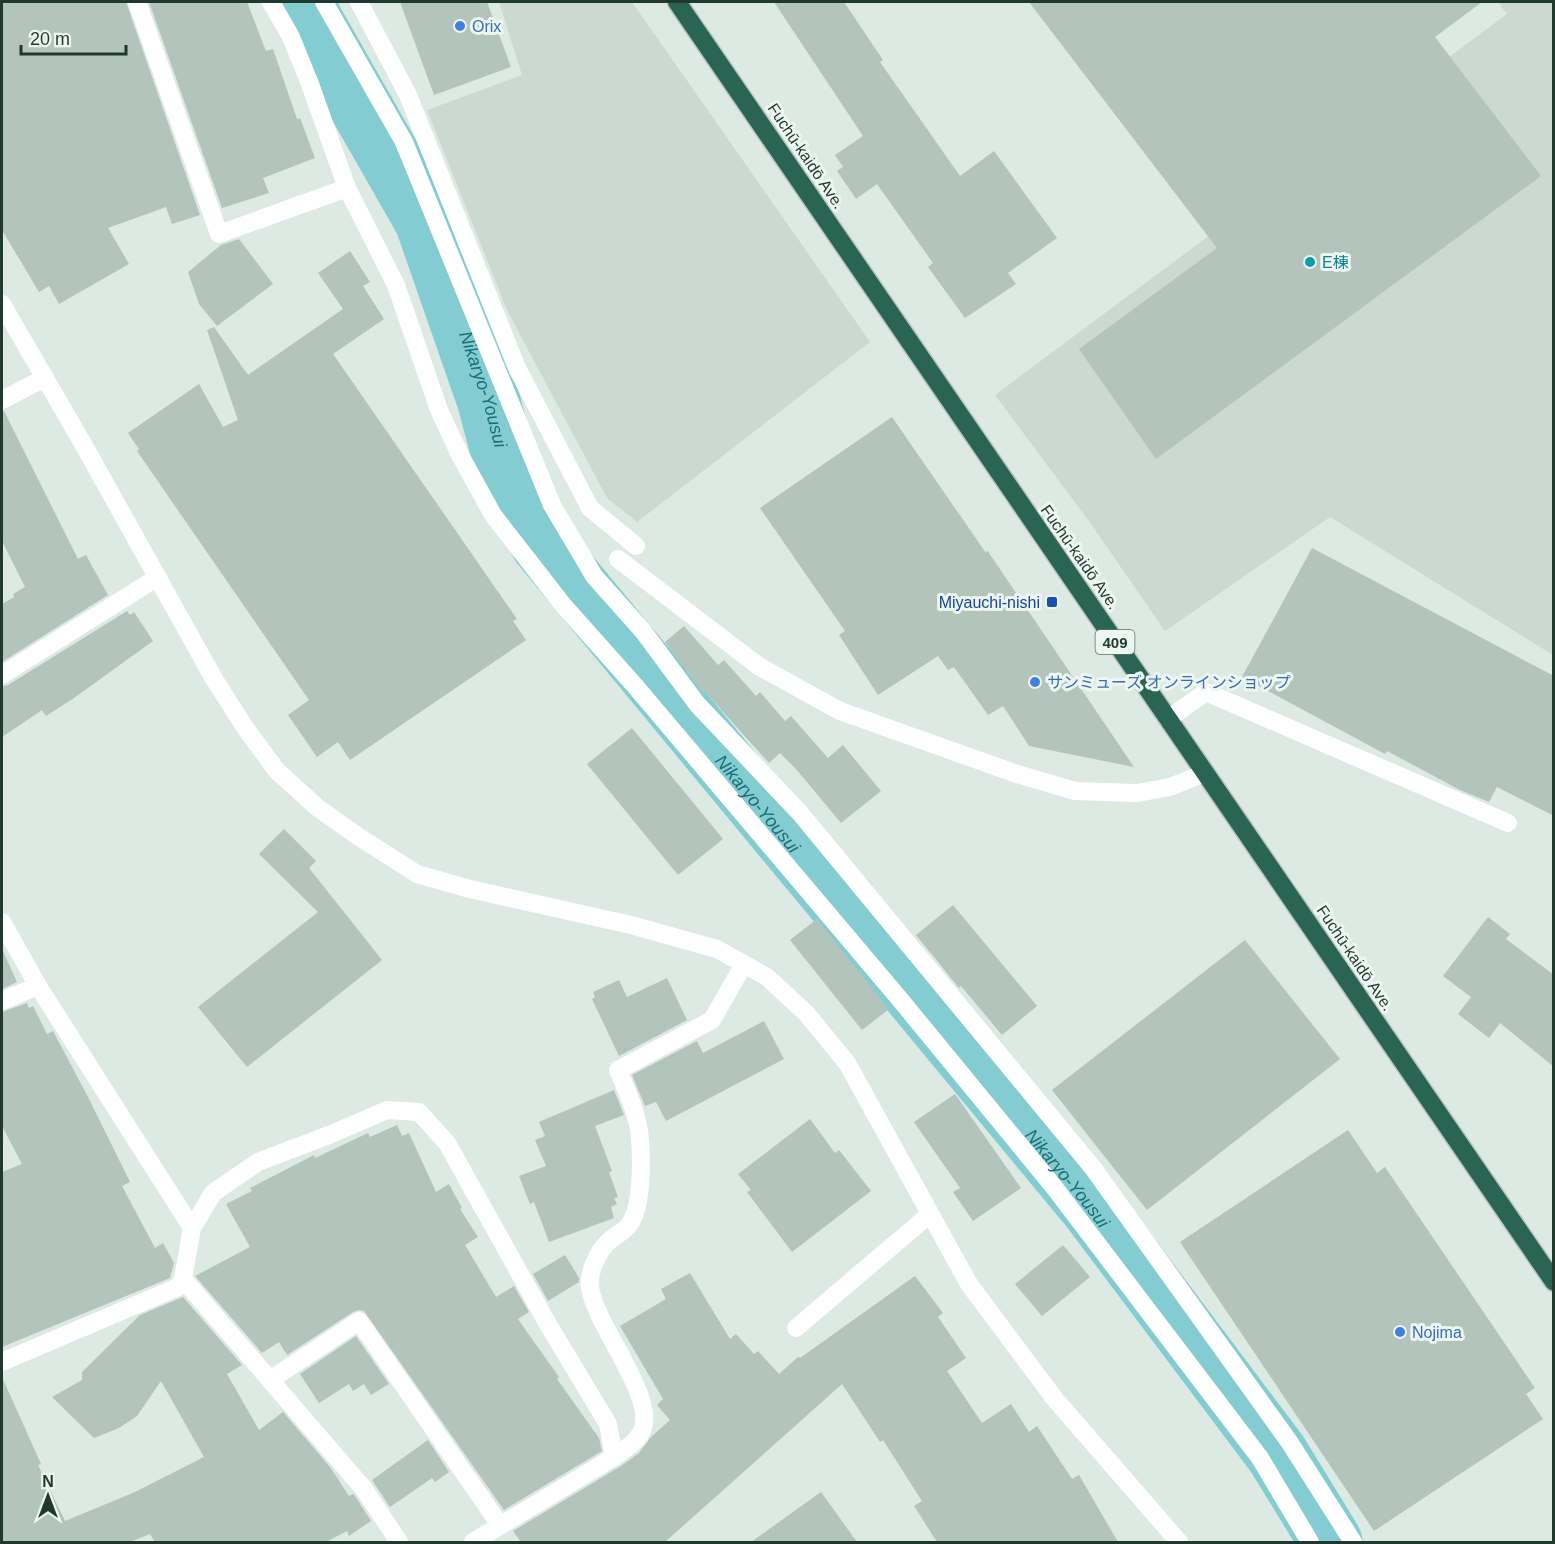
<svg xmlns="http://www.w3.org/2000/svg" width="1555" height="1544" viewBox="0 0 1555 1544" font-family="Arial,'Noto Sans JP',sans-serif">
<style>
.built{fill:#cbd9d1}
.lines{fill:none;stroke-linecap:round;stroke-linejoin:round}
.river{stroke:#83ccd1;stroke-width:63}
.building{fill:#b2c4bb}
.highway-casing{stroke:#bcc4c1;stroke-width:21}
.minor{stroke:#fff;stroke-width:18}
.highway{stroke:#2a6553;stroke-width:18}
.shop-dot{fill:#3f7fe0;stroke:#edf6f1;stroke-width:2}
.culture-dot{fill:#0f9aa8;stroke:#edf6f1;stroke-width:2}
.transit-dot{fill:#1a4fb4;stroke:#edf6f1;stroke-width:2}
.labels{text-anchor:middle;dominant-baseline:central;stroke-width:6;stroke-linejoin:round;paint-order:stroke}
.shield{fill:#edf6f1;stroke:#5d7269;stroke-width:1.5}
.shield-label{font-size:15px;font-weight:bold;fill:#1f392f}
.shop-label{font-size:16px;fill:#366cbe;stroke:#edf6f1;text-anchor:start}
.street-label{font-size:16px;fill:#1f392f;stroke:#edf6f1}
.culture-label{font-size:16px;fill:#0d838f;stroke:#edf6f1;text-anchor:start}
.transit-label{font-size:16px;fill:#164399;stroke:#edf6f1;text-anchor:end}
.water-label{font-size:18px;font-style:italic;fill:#196f75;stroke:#edf6f1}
</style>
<rect width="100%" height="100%" fill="#dde9e3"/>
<g class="built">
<path d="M 499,2 L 632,2 L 870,342 L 637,522 L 607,498 L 507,310 L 427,110 L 522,75 Z"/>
<path d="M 1498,2 L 1553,2 L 1553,655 L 1330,517 L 1165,631 L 1089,521 L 995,395 L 1507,14 Z"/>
</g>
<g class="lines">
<path class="river" id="s1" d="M 301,2 L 426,221 L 489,402 L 511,486 L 542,544 L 1092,1208 L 1277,1454 L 1331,1542"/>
</g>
<g class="building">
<path d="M 2,2 L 126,2 L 200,215 L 172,224 L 166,207 L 108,228 L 129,264 L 59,304 L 49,286 L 39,292 L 2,230 Z"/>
<path d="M 149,2 L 247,2 L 266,51 L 273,49 L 297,119 L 300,118 L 315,158 L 263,178 L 269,193 L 222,208 Z"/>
<path d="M 400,2 L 487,2 L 511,67 L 434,95 Z"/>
<path d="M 774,2 L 844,2 L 883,60 L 880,62 L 960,176 L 994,151 L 1057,238 L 1008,273 L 1016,284 L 965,318 L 928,267 L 933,263 L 877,184 L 856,199 L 837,171 L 843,167 L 835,155 L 863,136 Z"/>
<path d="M 1029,2 L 1482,2 L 1435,37 L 1541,176 L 1156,459 L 1079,349 L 1217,248 Z"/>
<path d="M 239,239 L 273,284 L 217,326 L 199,304 L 188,272 L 221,245 Z"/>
<path d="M 350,251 L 370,282 L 363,286 L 384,319 L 333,354 L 517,619 L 513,621 L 526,640 L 350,760 L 338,742 L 317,757 L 288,715 L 309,700 L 137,451 L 139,449 L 128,433 L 199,384 L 223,427 L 238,420 L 207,330 L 214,327 L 248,375 L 343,309 L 318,273 Z"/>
<path d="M 2,411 L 4,411 L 78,559 L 86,555 L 108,595 L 2,662 L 2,604 L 14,597 L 13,594 L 25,587 L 2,541 Z"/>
<path d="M 892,417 L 986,553 L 987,550 L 1134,767 L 1029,746 L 1003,706 L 988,715 L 954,667 L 948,670 L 938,656 L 878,695 L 839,635 L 845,631 L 760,508 Z"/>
<path d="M 1312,548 L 1554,676 L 1554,816 L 1497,787 L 1489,802 L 1460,790 L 1387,751 L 1385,754 L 1242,677 Z"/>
<path d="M 127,611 L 130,615 L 134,612 L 153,641 L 74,698 L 46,716 L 42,710 L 2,737 L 2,686 L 8,685 Z"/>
<path d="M 684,626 L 718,665 L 724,660 L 756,696 L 760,692 L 785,721 L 791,716 L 828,758 L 843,745 L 881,791 L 841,823 L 796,769 L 780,753 L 769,763 L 705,692 L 704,693 L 699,688 L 665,642 Z"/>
<path d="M 632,728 L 723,839 L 678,875 L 587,764 Z"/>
<path d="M 284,829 L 316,861 L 309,868 L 382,960 L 247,1067 L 198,1007 L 318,912 L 259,854 Z"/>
<path d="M 953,905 L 1037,1006 L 1002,1035 L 961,986 L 959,988 L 916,935 Z"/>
<path d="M 1488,917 L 1510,934 L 1506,939 L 1554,975 L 1554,1067 L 1500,1023 L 1489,1038 L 1458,1014 L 1471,997 L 1443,976 Z"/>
<path d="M 817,919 L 889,1009 L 862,1030 L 790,940 Z"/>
<path d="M 1245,940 L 1340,1059 L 1147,1210 L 1052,1090 Z"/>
<path d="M 2,949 L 17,982 L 2,989 Z"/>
<path d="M 667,978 L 687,1020 L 619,1056 L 592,999 L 595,997 L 593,992 L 619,980 L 627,997 Z"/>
<path d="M 27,1003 L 29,1008 L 33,1006 L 47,1034 L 53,1031 L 89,1099 L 130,1182 L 122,1186 L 155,1248 L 163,1243 L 174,1263 L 170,1278 L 2,1347 L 2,1172 L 22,1164 L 2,1126 L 2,1012 Z"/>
<path d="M 764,1021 L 784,1059 L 666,1121 L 656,1102 L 645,1106 L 632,1075 L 697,1041 L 703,1053 Z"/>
<path d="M 614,1090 L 624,1115 L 595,1126 L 612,1171 L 609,1172 L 618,1197 L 614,1198 L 617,1204 L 611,1207 L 614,1218 L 549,1242 L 534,1202 L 530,1204 L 519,1176 L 546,1166 L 535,1140 L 545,1136 L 539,1122 Z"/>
<path d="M 955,1094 L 1021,1188 L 973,1221 L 953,1192 L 960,1188 L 914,1122 Z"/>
<path d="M 810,1119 L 835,1153 L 839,1150 L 871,1191 L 792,1252 L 747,1192 L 751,1190 L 738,1174 Z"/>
<path d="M 397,1125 L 402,1136 L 409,1133 L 436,1192 L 449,1184 L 462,1208 L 460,1209 L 478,1237 L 465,1245 L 496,1297 L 514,1286 L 529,1312 L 518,1319 L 522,1325 L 559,1377 L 557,1379 L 599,1438 L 602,1451 L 504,1510 L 364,1311 L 359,1310 L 353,1312 L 287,1355 L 279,1342 L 262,1353 L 195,1276 L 250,1247 L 226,1204 L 252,1191 L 250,1188 L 314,1155 L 315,1158 L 368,1133 L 370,1137 Z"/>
<path d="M 1348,1130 L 1377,1173 L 1385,1167 L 1535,1388 L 1526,1394 L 1543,1419 L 1374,1531 L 1180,1242 Z"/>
<path d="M 1063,1245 L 1090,1277 L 1042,1316 L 1015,1284 Z"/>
<path d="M 565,1255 L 579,1278 L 579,1282 L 548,1301 L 533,1274 Z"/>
<path d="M 690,1273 L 730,1339 L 736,1334 L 754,1354 L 758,1351 L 779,1374 L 798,1357 L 800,1358 L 915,1276 L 943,1313 L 938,1317 L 966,1358 L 947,1371 L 982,1423 L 1011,1404 L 1029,1432 L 1037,1426 L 1072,1479 L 1079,1475 L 1118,1542 L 937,1542 L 914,1506 L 922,1501 L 883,1440 L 880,1442 L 842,1384 L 665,1542 L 521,1542 L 513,1531 L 621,1466 L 639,1453 L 651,1437 L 670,1420 L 657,1405 L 663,1399 L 620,1326 L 666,1299 L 661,1289 Z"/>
<path d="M 183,1297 L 242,1365 L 227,1374 L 259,1430 L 283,1412 L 330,1467 L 349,1496 L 353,1494 L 355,1496 L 371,1521 L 349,1536 L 347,1531 L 326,1542 L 155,1542 L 150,1534 L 130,1542 L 2,1542 L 2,1377 L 41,1464 L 38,1465 L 65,1521 L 135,1492 L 204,1457 L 161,1381 L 137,1416 L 119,1428 L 94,1438 L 52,1397 L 82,1380 L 82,1372 L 140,1315 Z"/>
<path d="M 356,1336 L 389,1384 L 371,1395 L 364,1384 L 353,1391 L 349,1384 L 319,1403 L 300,1374 Z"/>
<path d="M 428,1440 L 449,1472 L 435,1482 L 432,1478 L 390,1507 L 372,1480 Z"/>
<path d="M 821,1492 L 857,1542 L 751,1542 Z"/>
</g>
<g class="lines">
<defs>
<path id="highway" d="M 677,2 L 1554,1282"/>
</defs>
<use href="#highway" class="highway-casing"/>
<g class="minor">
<path d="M 137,2 L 219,234 L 347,188"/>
<path d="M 271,2 L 291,37 L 310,84 L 347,188 L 396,285 L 439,410 L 460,455 L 493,515 L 563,605 L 636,687 L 898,997 L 1054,1187 L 1260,1458 L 1310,1542"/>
<path d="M 324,2 L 404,142 L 552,505 L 594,576 L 643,631 L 697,704 L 800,813 L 1093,1168 L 1290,1443 L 1353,1542"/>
<path d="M 359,2 L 408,95 L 517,368 L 590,508 L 636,546"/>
<path d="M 2,304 L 86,449 L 214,679 L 246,729 L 277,771 L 318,808 L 359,837 L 417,874 L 470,889 L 631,925 L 717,949 L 767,977 L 806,1013 L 847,1063 L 969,1284 L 1054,1398 L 1179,1542"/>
<path d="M 2,400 L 45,378"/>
<path d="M 618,559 L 760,667 L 840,711 L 1017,774 L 1075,791 L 1137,793 L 1170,787 L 1205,773"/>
<path d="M 2,675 L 158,577"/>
<path d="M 1168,719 L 1206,692 L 1508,823"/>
<path d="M 2,922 L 38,986 L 192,1228 L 183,1279 L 178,1287 L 2,1362"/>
<path d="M 2,1001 L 38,986"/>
<path d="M 192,1228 L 213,1193 L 258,1162 L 329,1135 L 387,1110 L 419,1112 L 447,1143 L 549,1326 L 608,1424 L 614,1457 L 473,1542"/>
<path d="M 183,1279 L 364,1489 L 399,1542"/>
<path d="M 796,1328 L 930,1214"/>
<path d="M 270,1380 L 359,1321 L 500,1525"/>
<path d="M 614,1457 C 625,1449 639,1441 643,1428 C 654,1394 596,1326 590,1288 C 588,1273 597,1253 608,1242 C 614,1236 624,1232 629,1225 C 644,1206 643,1140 636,1117 C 632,1101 624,1085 618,1070 L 712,1020 L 744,964"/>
</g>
<use href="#highway" class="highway"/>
</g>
<g class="shop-dot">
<circle cx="460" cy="26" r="6"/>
<circle cx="1035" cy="682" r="6"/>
<circle cx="1400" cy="1332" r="6"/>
</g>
<circle class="culture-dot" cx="1310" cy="262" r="6"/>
<rect class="transit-dot" x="1046" y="596" width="12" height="12" rx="3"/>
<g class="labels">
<rect class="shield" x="1095.5" y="630" width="39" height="24" rx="4.5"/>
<g class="shield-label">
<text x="1115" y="642">409</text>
</g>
<g class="shop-label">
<text x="472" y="26">Orix</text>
<text x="1047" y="682">サンミューズ オンラインショップ</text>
<text x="1412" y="1332">Nojima</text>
</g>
<g class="street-label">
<text transform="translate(806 156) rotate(56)">Fuchū-kaidō Ave.</text>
<text transform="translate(1080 557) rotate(55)">Fuchū-kaidō Ave.</text>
<text transform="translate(1355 958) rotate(56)">Fuchū-kaidō Ave.</text>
</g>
<g class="culture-label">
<text x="1322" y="262">E棟</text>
</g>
<g class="transit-label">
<text x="1040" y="602">Miyauchi-nishi</text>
</g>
<g class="water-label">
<text stroke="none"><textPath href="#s1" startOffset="430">Nikaryo-Yousui</textPath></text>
<text stroke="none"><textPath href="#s1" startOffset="934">Nikaryo-Yousui</textPath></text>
<text stroke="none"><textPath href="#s1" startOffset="1420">Nikaryo-Yousui</textPath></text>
</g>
</g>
<rect width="1555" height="1544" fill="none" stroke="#1f392f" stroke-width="6"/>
<g transform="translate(48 1496)" stroke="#edf6f1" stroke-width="4.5" paint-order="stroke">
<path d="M0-4.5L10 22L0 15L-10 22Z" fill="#1f392f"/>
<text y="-9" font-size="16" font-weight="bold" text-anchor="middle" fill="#1f392f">N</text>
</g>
<path d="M21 45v9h105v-9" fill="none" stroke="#1f392f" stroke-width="3"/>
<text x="30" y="45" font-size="18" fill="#1f392f" stroke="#edf6f1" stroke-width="4.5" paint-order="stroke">20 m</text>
</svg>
